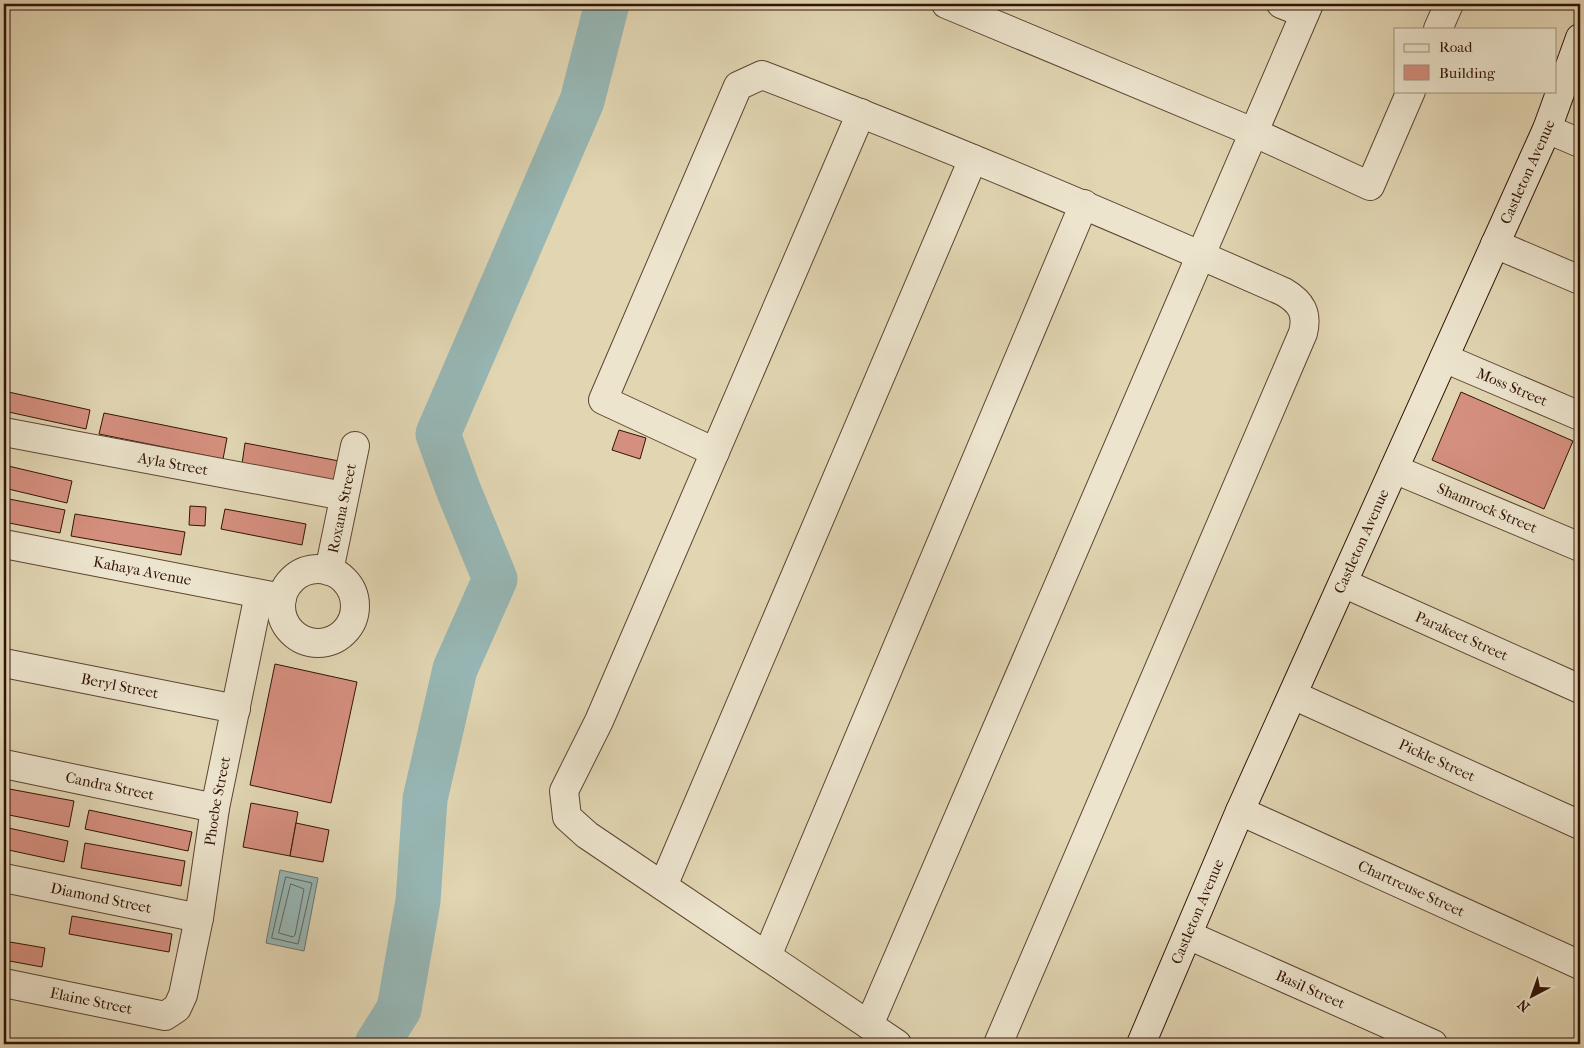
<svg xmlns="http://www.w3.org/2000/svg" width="1584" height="1048" viewBox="0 0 1584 1048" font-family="'IM FELL French Canon',serif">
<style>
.water{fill:#97b7b5;stroke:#6f756f}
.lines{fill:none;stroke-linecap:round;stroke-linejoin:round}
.shore{stroke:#65655e;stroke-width:1}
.river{stroke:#97b7b5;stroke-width:45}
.building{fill:#d58f7e;stroke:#331307}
.street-casing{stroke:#5e4432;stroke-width:30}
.secondary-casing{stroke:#331307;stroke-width:30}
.street{stroke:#ece4cd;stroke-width:28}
.secondary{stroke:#ece4cd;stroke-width:28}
.labels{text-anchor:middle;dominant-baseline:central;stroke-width:5;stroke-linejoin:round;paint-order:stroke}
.street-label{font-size:15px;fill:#331307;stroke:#ece4cd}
</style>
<rect width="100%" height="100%" fill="#e1d5b2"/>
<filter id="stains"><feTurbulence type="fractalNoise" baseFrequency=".004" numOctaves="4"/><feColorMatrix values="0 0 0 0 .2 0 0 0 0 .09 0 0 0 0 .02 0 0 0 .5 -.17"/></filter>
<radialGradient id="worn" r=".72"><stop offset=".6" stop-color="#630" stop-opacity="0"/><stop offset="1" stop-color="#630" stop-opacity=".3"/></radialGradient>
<path class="water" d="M 280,870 L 318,878 L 304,951 L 266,943 Z"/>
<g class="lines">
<g class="shore">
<path d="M 286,877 L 312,883 L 298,944 L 272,938 Z"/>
<path d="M 291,884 L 304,889 L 295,935 L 293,937 L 279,933 Z"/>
</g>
<path class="river" d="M 377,1044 L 399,1009 L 418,901 L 425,799 L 455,669 L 495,579 L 458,489 L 438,434 L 582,101 L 607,4"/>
</g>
<g class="building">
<path d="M 4,391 L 90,410 L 86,429 L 4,411 Z"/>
<path d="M 1461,392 L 1573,441 L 1544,509 L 1432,460 Z"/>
<path d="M 104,413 L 227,438 L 223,459 L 99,434 Z"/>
<path d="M 619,430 L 646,438 L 640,459 L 612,450 Z"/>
<path d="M 245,443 L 339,461 L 335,482 L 242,464 Z"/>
<path d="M 4,465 L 72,481 L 67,503 L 4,488 Z"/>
<path d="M 4,498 L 65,510 L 60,533 L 4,522 Z"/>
<path d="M 190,506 L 206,507 L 205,526 L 189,525 Z"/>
<path d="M 225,509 L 306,524 L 302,545 L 221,529 Z"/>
<path d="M 75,514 L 185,532 L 181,555 L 71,536 Z"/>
<path d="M 275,664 L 357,682 L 331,803 L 250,785 Z"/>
<path d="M 4,788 L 74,801 L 69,827 L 4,814 Z"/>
<path d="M 251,803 L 298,812 L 290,856 L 243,847 Z"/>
<path d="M 89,810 L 192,832 L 188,851 L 85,829 Z"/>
<path d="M 296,823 L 329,830 L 323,862 L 290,856 Z"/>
<path d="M 4,827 L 68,841 L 64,862 L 4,849 Z"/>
<path d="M 85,843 L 185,861 L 181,886 L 81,868 Z"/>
<path d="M 72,916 L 172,934 L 169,952 L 69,934 Z"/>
<path d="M 4,941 L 45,948 L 42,967 L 4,960 Z"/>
</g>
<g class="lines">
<defs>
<g id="street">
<path d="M 946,4 L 1253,132 L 1370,186 L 1411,91"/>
<path d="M 1281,4 L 1304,13"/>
<path d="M 1438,29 L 1449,4"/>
<path d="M 861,113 L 599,721 L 564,791 L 567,817 L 587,835 L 897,1044"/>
<path d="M 1547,129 L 1580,143"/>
<path d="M 1495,244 L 1580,280"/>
<path id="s1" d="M 1444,358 L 1580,416"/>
<path id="s2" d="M 4,432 L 344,496"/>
<path d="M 715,452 L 603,400 L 738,86 L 762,75 C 938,142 1112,216 1284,292 C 1301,302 1308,313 1303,333 L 998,1044"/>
<path id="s3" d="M 1394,469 L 1580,547"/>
<path id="s4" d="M 4,544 L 282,598"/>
<circle cx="318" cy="606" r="37"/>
<path id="s5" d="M 329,571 L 355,446"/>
<path id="s6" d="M 1343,583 L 1580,689"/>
<path id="s7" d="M 4,663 L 236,709"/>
<path id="s8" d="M 1293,695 L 1580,825"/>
<path id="s9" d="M 4,764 L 215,808"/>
<path id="s10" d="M 1240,811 L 1580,965"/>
<path id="s11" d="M 4,878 L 199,918"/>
<path d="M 663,886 L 973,159"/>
<path id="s12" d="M 1188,935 L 1433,1044"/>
<path d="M 767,956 L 1084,204"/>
<path id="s13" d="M 4,983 L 165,1016 L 177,1008 L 183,995 L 199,918 L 215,808 L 259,594"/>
<path d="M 869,1025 L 1309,4"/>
</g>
<g id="secondary">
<path id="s14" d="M 1141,1044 L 1240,811 L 1547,129 L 1580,38"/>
</g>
</defs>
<use href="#street" class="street-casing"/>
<use href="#secondary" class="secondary-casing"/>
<use href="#street" class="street"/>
<use href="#secondary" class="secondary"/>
</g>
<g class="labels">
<g class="street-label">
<text stroke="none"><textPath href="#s14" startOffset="954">Castleton Avenue</textPath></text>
<text stroke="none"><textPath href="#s1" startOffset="74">Moss Street</textPath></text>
<text stroke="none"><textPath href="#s2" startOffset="172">Ayla Street</textPath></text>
<text stroke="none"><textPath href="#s3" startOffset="101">Shamrock Street</textPath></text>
<text stroke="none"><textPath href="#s5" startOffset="64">Roxana Street</textPath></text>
<text stroke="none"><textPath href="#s14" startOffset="549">Castleton Avenue</textPath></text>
<text stroke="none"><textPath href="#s4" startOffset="141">Kahaya Avenue</textPath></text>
<text stroke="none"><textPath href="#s6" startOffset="130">Parakeet Street</textPath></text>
<text stroke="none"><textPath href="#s7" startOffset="118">Beryl Street</textPath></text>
<text stroke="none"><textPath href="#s8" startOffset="158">Pickle Street</textPath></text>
<text stroke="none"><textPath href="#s9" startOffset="108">Candra Street</textPath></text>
<text stroke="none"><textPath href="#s13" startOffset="390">Phoebe Street</textPath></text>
<text stroke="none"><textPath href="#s10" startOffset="188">Chartreuse Street</textPath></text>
<text stroke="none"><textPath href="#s11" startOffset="99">Diamond Street</textPath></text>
<text stroke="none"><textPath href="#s14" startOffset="144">Castleton Avenue</textPath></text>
<text stroke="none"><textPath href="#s12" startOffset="134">Basil Street</textPath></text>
<text stroke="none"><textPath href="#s13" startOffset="89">Elaine Street</textPath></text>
</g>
</g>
<rect width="1584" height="1048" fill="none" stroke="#e1d5b2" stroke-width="20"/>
<rect x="5" y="5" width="1574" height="1038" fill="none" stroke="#331307" stroke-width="2.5"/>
<rect x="10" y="10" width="1564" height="1028" fill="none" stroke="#331307"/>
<rect x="1394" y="28" width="162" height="65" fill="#ece4cd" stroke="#a2907e"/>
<rect x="1404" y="44" width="25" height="8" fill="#ece4cd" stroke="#a2907e"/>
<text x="1439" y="52" font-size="15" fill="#331307">Road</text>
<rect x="1404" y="65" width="25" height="15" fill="#d58f7e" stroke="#a2907e"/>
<text x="1439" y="78" font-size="15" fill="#331307">Building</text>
<g transform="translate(1532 996) rotate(221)" stroke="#ece4cd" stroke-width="4" paint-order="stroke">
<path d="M0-4L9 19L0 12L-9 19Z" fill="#331307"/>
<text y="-8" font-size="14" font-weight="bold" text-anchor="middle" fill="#331307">N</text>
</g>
<rect width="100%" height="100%" filter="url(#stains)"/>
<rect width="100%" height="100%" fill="url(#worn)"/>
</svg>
